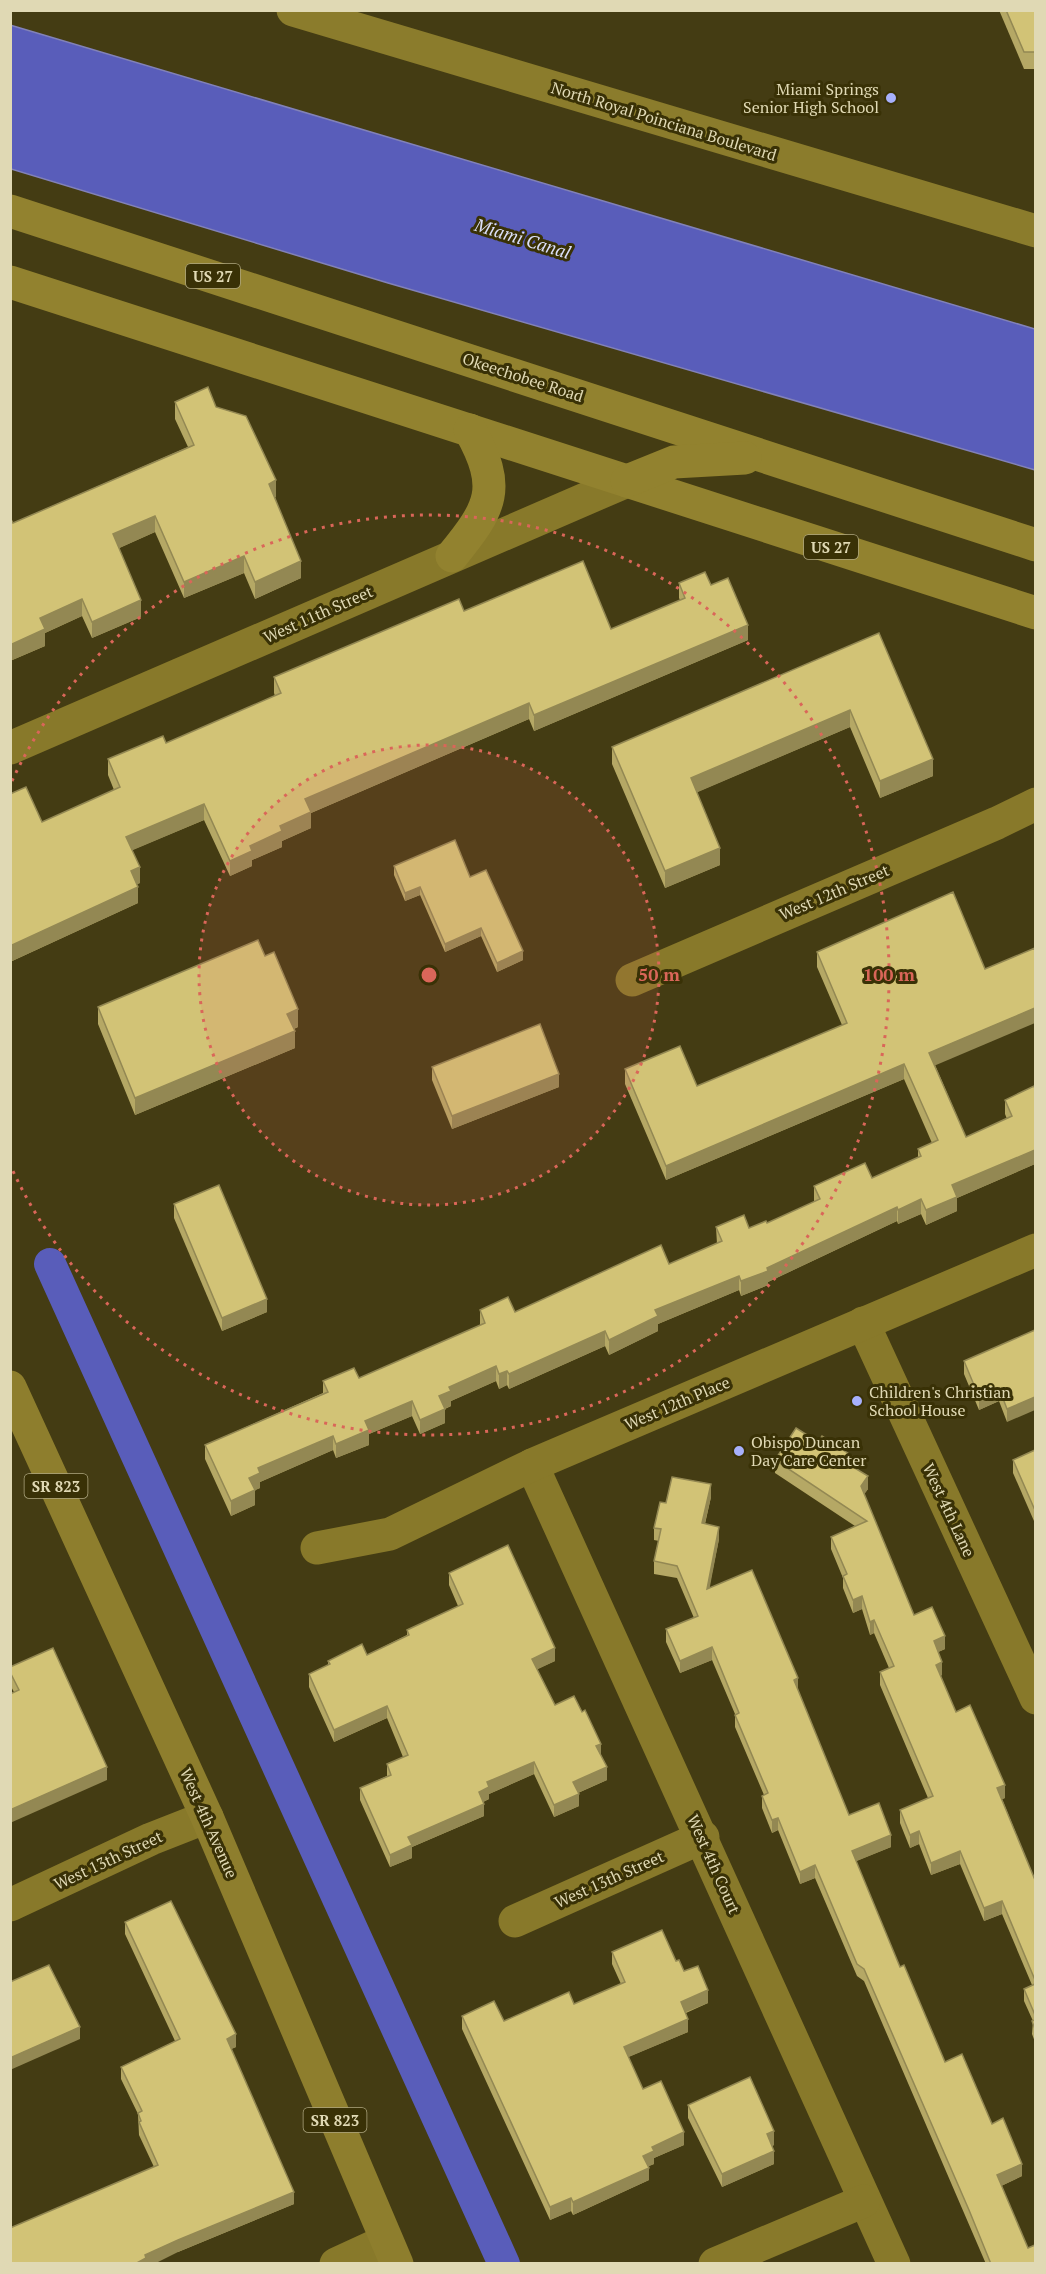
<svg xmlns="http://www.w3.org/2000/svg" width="1046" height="2274" viewBox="0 0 1046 2274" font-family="'PT Serif',serif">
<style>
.water{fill:#595dba;stroke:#8282b8;stroke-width:1.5}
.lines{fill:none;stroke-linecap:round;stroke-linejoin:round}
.canal{stroke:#595dba;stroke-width:32}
.street{stroke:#88792a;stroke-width:33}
.secondary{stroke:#8b7c2c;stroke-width:33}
.primary{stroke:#8e7e2d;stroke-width:33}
.highway{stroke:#92822f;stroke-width:33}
.wall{fill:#b5a865}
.shaded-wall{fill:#938853}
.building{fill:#d2c376;stroke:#938853;stroke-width:1.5}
.ring{fill:none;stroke:#da6659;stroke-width:3;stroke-dasharray:3 6}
.poi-dot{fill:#a7b0fc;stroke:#393106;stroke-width:2}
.labels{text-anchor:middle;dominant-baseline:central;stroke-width:6;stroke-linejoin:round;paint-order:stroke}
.shield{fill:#393106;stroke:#aea780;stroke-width:1.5}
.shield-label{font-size:15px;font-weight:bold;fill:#e0d9b4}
.poi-label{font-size:16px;fill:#e0d9b4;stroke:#393106;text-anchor:start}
.street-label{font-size:16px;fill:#e0d9b4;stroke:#393106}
.water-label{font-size:18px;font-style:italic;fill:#dbdff8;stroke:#393106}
.centre{fill:#da6659;stroke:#393106;stroke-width:3}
.ring-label{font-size:18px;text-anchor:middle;font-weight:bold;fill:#da6659;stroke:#393106;stroke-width:6;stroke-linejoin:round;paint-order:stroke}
</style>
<rect width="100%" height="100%" fill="#443c13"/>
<path class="water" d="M 10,25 L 1035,329 L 1035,470 L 388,283 L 11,169 Z"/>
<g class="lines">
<path class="canal" d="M 50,1264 L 504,2264"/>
<g class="street">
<path d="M 10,748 L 627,481"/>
<path d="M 632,980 L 997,823 L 1036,804"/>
<path d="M 863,1323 L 1036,1698"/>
<path d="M 532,1465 L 894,2264"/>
<path d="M 317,1548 L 390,1534 L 532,1465 L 1036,1250"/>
<path d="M 10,1905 L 151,1839 L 207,1817"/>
<path d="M 515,1921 L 703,1837"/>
<path d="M 336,2264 L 386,2241"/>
<path d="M 715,2264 L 864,2201"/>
</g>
<path class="secondary" d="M 293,10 L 1036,231"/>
<path class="primary" d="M 10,1387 L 207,1817 L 397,2264"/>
<g class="highway">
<path d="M 10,211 L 1036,545"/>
<path d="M 10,282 L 1036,613"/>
<path d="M 627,481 L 674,462 L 745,458"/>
<path d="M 452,556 C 492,507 502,488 470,430"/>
</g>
</g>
<g class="wall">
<path d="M 999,10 L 1035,10 L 1035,69 L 1024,69 Z"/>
<path d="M 175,402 L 216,407 L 276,497 L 275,497 L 301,578 L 255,599 L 244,573 L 184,598 L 155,532 L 119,548 L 141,617 L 92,638 L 82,616 L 45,633 L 45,646 L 10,661 L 10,518 L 13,523 L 188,447 L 175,419 Z"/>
<path d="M 679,583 L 711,585 L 748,640 L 534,731 L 529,719 L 311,813 L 311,828 L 282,841 L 282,847 L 252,860 L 252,866 L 230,876 L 204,820 L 132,850 L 140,883 L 137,884 L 138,903 L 10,962 L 10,794 L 42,822 L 114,790 L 108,775 L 108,759 L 166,743 L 275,696 L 274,693 L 274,677 L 464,611 L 611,629 L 680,600 L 679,598 Z"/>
<path d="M 879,633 L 933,776 L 880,798 L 850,727 L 697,792 L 720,865 L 665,888 L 612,764 L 612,747 Z"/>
<path d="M 394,866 L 470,877 L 523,960 L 497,972 L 481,936 L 445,952 L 420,895 L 405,901 L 394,875 Z"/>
<path d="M 817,952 L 935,1065 L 966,1137 L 1007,1119 L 1005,1114 L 1005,1100 L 1035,1089 L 1035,1164 L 957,1198 L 957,1211 L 926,1225 L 921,1214 L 898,1224 L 897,1221 L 768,1282 L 768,1285 L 741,1296 L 739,1290 L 658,1324 L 658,1331 L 609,1355 L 605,1346 L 509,1389 L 507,1385 L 499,1389 L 496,1381 L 451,1401 L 451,1406 L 445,1409 L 445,1423 L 420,1434 L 412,1416 L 369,1434 L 369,1445 L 336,1458 L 333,1450 L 260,1482 L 260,1488 L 255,1490 L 255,1505 L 231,1516 L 205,1459 L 205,1445 L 323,1393 L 323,1381 L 359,1378 L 480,1325 L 480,1310 L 515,1312 L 669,1264 L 717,1244 L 716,1227 L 749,1228 L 767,1223 L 814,1202 L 814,1186 L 872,1178 L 918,1158 L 918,1149 L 932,1143 L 904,1079 L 666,1180 L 625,1084 L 625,1069 L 697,1086 L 842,1025 L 817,967 Z"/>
<path d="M 265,956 L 298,1027 L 294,1029 L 295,1048 L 135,1115 L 98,1024 L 98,1007 Z"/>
<path d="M 432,1067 L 559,1087 L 452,1129 L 432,1080 Z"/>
<path d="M 174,1204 L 267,1312 L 222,1331 L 174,1218 Z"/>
<path d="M 1035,1330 L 1007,1422 L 999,1401 L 979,1410 L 964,1374 L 964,1361 Z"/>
<path d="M 1035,1450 L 1034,1521 L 1013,1473 L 1013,1460 Z"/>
<path d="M 775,1460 L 858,1469 L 868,1489 L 864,1494 L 914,1615 L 945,1649 L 938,1652 L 942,1675 L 940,1676 L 956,1712 L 1005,1798 L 1002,1799 L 1035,1880 L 1035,2042 L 1032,2034 L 1033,2021 L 1024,2001 L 1024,1989 L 1032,1985 L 1002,1914 L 984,1921 L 960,1864 L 931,1875 L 919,1844 L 910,1848 L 900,1823 L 900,1810 L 928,1798 L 880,1685 L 880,1672 L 889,1668 L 874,1633 L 870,1635 L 862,1609 L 853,1613 L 843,1588 L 843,1578 L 831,1549 L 831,1537 L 855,1526 L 775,1473 Z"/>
<path d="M 711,1497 L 705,1524 L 719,1539 L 709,1588 L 798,1690 L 849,1815 L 891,1847 L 856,1861 L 900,1967 L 945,2062 L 992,2124 L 1022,2176 L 1001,2186 L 1028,2248 L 1035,2264 L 986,2264 L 864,1981 L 857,1976 L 815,1878 L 800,1884 L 778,1830 L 772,1833 L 762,1808 L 762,1796 L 764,1795 L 735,1727 L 735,1714 L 712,1660 L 680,1673 L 666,1642 L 666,1629 L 694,1618 L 677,1578 L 654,1574 L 654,1561 L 659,1541 L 654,1540 L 654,1528 L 666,1503 Z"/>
<path d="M 449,1573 L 555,1661 L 537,1669 L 555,1705 L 601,1755 L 607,1780 L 578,1793 L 579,1806 L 554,1817 L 534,1774 L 489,1794 L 489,1799 L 483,1802 L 484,1816 L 412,1847 L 412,1858 L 390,1867 L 360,1800 L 360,1788 L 387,1776 L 387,1764 L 403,1757 L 387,1718 L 334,1742 L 309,1687 L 309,1674 L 328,1665 L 328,1661 L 367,1655 L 407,1635 L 407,1630 L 458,1606 L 449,1585 Z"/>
<path d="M 10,1667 L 107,1780 L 14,1692 L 10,1685 Z"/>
<path d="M 125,1922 L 236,2047 L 231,2049 L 294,2204 L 178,2252 L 154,2167 L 139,2135 L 138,2114 L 121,2079 L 121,2067 L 175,2041 L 125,1934 Z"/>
<path d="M 612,1952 L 676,1961 L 708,2003 L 686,2013 L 688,2032 L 628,2057 L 643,2089 L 684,2145 L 654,2158 L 654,2164 L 648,2166 L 649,2180 L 573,2215 L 571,2211 L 550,2220 L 462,2029 L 462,2016 L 504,2021 L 574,2004 L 621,1984 L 612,1964 Z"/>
<path d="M 688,2105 L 774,2145 L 772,2146 L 774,2164 L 722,2187 L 688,2118 Z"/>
</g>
<g class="shaded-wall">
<path d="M 276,480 L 276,497 L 269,500 L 269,484 Z"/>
<path d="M 155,516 L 155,532 L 113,551 L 113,534 Z"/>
<path d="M 244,556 L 244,573 L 184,598 L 184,582 Z"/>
<path d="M 301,561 L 301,578 L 255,599 L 255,582 Z"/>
<path d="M 82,599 L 82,616 L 45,633 L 45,646 L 10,661 L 10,645 L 40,618 Z"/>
<path d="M 141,600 L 141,617 L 92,638 L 92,622 Z"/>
<path d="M 748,625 L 748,640 L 534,731 L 534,715 Z"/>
<path d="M 529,703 L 529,719 L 311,813 L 311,828 L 282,841 L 282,847 L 252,860 L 252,866 L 230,876 L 230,861 L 250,846 L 280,826 L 305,799 Z"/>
<path d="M 850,710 L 850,727 L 691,795 L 691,778 Z"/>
<path d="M 933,759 L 933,776 L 880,798 L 880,781 Z"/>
<path d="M 204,804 L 204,820 L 126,853 L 126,837 Z"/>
<path d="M 720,848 L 720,865 L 665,888 L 665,871 Z"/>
<path d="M 140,867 L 140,883 L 131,887 L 131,871 Z"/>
<path d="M 138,887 L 138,903 L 10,962 L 10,946 Z"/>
<path d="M 420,887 L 420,895 L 405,901 L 405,893 Z"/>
<path d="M 481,928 L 481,936 L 445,952 L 445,944 Z"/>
<path d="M 523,951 L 523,960 L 497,972 L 497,963 Z"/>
<path d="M 1035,1008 L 1035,1023 L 929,1068 L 929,1053 Z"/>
<path d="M 298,1009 L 298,1027 L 287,1031 L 287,1014 Z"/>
<path d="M 295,1031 L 295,1048 L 135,1115 L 135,1098 Z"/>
<path d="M 904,1064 L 904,1079 L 666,1180 L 666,1166 Z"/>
<path d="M 559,1074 L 559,1087 L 452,1129 L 452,1116 Z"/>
<path d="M 1035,1150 L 1035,1164 L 957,1198 L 957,1211 L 926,1225 L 926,1210 L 952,1185 Z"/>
<path d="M 921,1199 L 921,1214 L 898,1224 L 898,1210 Z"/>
<path d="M 897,1207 L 897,1221 L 768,1282 L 768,1285 L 741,1296 L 741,1281 L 767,1268 Z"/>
<path d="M 739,1276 L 739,1290 L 658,1324 L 658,1331 L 609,1355 L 609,1340 L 655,1310 Z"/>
<path d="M 267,1299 L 267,1312 L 222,1331 L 222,1318 Z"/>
<path d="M 605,1331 L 605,1346 L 509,1389 L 509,1374 Z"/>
<path d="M 496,1366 L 496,1381 L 451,1401 L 451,1406 L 439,1411 L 439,1396 L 449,1387 Z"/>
<path d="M 507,1371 L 507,1385 L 499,1389 L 499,1374 Z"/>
<path d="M 999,1388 L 999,1401 L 979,1410 L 979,1397 Z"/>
<path d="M 1035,1397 L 1035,1410 L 1007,1422 L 1007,1409 Z"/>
<path d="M 412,1401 L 412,1416 L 369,1434 L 369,1445 L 336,1458 L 336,1444 L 365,1421 Z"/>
<path d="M 445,1409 L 445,1423 L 420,1434 L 420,1420 Z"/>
<path d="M 333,1436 L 333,1450 L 260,1482 L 260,1488 L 249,1493 L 249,1478 L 258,1468 Z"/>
<path d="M 858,1460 L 858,1473 L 853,1467 Z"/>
<path d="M 868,1476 L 868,1489 L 861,1499 L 861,1486 Z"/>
<path d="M 711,1484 L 711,1497 L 702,1536 L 702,1523 Z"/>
<path d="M 255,1490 L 255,1505 L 231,1516 L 231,1501 Z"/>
<path d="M 1035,1507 L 1035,1520 L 1034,1521 L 1034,1508 Z"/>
<path d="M 719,1527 L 719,1539 L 707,1602 L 707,1589 Z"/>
<path d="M 862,1596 L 862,1609 L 853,1613 L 853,1600 Z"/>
<path d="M 874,1620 L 874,1633 L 870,1635 L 870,1622 Z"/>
<path d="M 945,1636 L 945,1649 L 934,1654 L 934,1641 Z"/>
<path d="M 712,1647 L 712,1660 L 680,1673 L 680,1661 Z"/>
<path d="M 555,1648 L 555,1661 L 532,1672 L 532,1659 Z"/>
<path d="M 942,1662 L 942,1675 L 936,1678 L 936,1665 Z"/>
<path d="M 798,1678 L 798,1690 L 794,1680 Z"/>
<path d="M 387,1706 L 387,1718 L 334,1742 L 334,1730 Z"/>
<path d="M 601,1744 L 601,1756 L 596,1746 Z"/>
<path d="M 534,1762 L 534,1774 L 489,1794 L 489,1799 L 479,1804 L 479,1792 L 487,1782 Z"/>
<path d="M 107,1767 L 107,1780 L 10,1823 L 10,1810 Z"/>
<path d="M 607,1767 L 607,1780 L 573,1795 L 573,1782 Z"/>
<path d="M 1005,1785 L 1005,1798 L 997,1801 L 997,1788 Z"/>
<path d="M 579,1794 L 579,1806 L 554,1817 L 554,1805 Z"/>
<path d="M 484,1804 L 484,1816 L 412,1847 L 412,1858 L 390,1867 L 390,1855 L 408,1837 Z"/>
<path d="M 778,1818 L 778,1830 L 772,1833 L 772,1820 Z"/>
<path d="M 919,1831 L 919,1844 L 910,1848 L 910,1835 Z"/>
<path d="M 891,1835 L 891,1847 L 852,1863 L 852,1851 Z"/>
<path d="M 960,1851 L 960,1864 L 931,1875 L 931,1863 Z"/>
<path d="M 815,1865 L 815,1878 L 800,1884 L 800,1872 Z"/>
<path d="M 1002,1901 L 1002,1914 L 984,1921 L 984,1908 Z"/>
<path d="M 708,1990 L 708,2003 L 681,2014 L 681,2002 Z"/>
<path d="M 688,2019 L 688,2032 L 624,2059 L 624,2047 Z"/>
<path d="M 80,2027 L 80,2039 L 10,2070 L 10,2058 Z"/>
<path d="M 236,2034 L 236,2047 L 227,2051 L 227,2039 Z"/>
<path d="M 774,2131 L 774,2145 L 767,2148 L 767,2134 Z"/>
<path d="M 684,2132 L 684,2145 L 654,2158 L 654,2164 L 643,2169 L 643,2156 L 652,2147 Z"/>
<path d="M 774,2151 L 774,2164 L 722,2187 L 722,2174 Z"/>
<path d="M 1022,2164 L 1022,2176 L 997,2188 L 997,2175 Z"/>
<path d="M 649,2168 L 649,2180 L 573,2215 L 573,2202 Z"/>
<path d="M 294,2192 L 294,2204 L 178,2252 L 154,2264 L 135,2264 L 145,2255 L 178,2240 Z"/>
<path d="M 571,2198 L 571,2211 L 550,2220 L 550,2207 Z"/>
</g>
<g class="building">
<path d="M 1006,10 L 1035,10 L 1035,52 L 1024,52 Z"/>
<path d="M 208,387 L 216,407 L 246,416 L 276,480 L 269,484 L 301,561 L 255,582 L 244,556 L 184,582 L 155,516 L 113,534 L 141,600 L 92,622 L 82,599 L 40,618 L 45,629 L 10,645 L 10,518 L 13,523 L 194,445 L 175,402 Z"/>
<path d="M 583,561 L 611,629 L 685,598 L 679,583 L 705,572 L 711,585 L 728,578 L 748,625 L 534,715 L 529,703 L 305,799 L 311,812 L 280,826 L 282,831 L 250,846 L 252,851 L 230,861 L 204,804 L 126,837 L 140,867 L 131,871 L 138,887 L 10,946 L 10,794 L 26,787 L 42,822 L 120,787 L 108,759 L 163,736 L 166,743 L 281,693 L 274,677 L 459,599 L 464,611 Z"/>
<path d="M 879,633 L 933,759 L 880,781 L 850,710 L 691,778 L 720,848 L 665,871 L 612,747 Z"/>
<path d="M 455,840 L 470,877 L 486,870 L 523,951 L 497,963 L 481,928 L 445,944 L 420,887 L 405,893 L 394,866 Z"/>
<path d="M 953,892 L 985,969 L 1035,948 L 1035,1008 L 929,1053 L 966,1137 L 1012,1116 L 1005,1100 L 1034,1086 L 1035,1089 L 1035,1150 L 952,1185 L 957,1197 L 926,1210 L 921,1199 L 898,1210 L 897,1207 L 767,1268 L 768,1271 L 741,1281 L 739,1276 L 655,1310 L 658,1316 L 609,1340 L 605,1331 L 509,1374 L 507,1371 L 499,1374 L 496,1366 L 449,1387 L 451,1391 L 439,1396 L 445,1409 L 420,1420 L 412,1401 L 365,1421 L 369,1430 L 336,1444 L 333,1436 L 258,1468 L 260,1473 L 249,1478 L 255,1490 L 231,1501 L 205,1445 L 328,1392 L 323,1381 L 354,1368 L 359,1378 L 485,1323 L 480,1310 L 508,1297 L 515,1312 L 661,1245 L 669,1264 L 722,1241 L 716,1227 L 744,1215 L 749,1228 L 766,1221 L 767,1223 L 820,1199 L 814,1186 L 865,1163 L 872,1178 L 921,1156 L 918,1149 L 938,1140 L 904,1064 L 666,1166 L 625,1069 L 680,1046 L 697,1086 L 847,1023 L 817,952 Z"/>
<path d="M 258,940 L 265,956 L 274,952 L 298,1009 L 287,1014 L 295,1031 L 135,1098 L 98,1007 Z"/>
<path d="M 540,1024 L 559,1074 L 452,1116 L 432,1067 Z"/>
<path d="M 219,1185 L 267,1299 L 222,1318 L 174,1204 Z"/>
<path d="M 1035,1330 L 1035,1397 L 1007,1409 L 999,1388 L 979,1397 L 964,1361 Z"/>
<path d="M 796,1428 L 818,1442 L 822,1436 L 858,1460 L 853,1467 L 868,1476 L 861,1486 L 914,1615 L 932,1607 L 945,1636 L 934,1641 L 942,1662 L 936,1665 L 956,1712 L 970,1705 L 1005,1785 L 997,1788 L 1035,1880 L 1035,1980 L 1002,1901 L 984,1908 L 960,1851 L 931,1863 L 919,1831 L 910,1835 L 900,1810 L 933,1796 L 880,1672 L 894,1666 L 874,1620 L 870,1622 L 862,1596 L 853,1600 L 843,1576 L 847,1574 L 831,1537 L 867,1521 L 775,1460 Z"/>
<path d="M 1035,1450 L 1035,1507 L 1034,1508 L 1013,1460 Z"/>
<path d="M 672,1477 L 711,1484 L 702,1523 L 719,1527 L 707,1589 L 752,1570 L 798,1678 L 794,1680 L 849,1815 L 879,1803 L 891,1835 L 852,1851 L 900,1967 L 904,1965 L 945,2062 L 962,2054 L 992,2124 L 1003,2118 L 1022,2164 L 997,2175 L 1028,2248 L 1035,2245 L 1035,2264 L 991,2264 L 969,2210 L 864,1969 L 857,1964 L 815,1865 L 800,1872 L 778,1818 L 772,1820 L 762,1796 L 768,1793 L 735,1715 L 739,1713 L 712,1647 L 680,1661 L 666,1629 L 698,1616 L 677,1566 L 654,1561 L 661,1529 L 654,1528 L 660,1502 L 666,1503 Z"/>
<path d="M 508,1545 L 555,1648 L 532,1659 L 555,1705 L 574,1696 L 582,1712 L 585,1710 L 601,1744 L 596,1746 L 607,1767 L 573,1782 L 579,1794 L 554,1805 L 534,1762 L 487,1782 L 489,1787 L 479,1792 L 484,1804 L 408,1837 L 412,1845 L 390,1855 L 360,1788 L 391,1775 L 387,1764 L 408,1755 L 387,1706 L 334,1730 L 309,1674 L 330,1664 L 328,1661 L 362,1644 L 367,1655 L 409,1635 L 407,1630 L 463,1604 L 449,1573 Z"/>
<path d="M 53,1648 L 107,1767 L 10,1810 L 10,1694 L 19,1690 L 10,1672 L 10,1667 Z"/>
<path d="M 171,1901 L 236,2034 L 227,2039 L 294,2192 L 178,2240 L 145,2255 L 146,2258 L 135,2264 L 10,2264 L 10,2228 L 158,2165 L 139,2122 L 141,2121 L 138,2113 L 142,2111 L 121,2067 L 180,2039 L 125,1922 Z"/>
<path d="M 662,1930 L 676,1961 L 679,1960 L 684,1971 L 698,1966 L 708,1990 L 681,2002 L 688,2019 L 624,2047 L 643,2089 L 661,2081 L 684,2132 L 652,2147 L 654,2151 L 643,2156 L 649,2168 L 573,2202 L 571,2198 L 550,2207 L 462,2016 L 494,2001 L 504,2021 L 569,1992 L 574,2004 L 625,1982 L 612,1952 Z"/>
<path d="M 49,1965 L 80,2027 L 10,2058 L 10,1982 Z"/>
<path d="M 1035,1984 L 1035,2015 L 1024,1989 Z"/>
<path d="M 1035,2020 L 1035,2029 L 1032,2021 Z"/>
<path d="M 750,2077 L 774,2131 L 767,2134 L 774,2151 L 722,2174 L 688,2105 Z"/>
</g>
<circle cx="429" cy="975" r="230" fill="#da6659" fill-opacity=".12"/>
<g class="ring">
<circle cx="429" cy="975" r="230"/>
<path d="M12 781A460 460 0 1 1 12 1169"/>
</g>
<g class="poi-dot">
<circle cx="891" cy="98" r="6"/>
<circle cx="857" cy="1401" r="6"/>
<circle cx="739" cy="1451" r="6"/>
</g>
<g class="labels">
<g class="shield">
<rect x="186" y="264" width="54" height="24" rx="4.5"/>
<rect x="804" y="535" width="54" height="24" rx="4.5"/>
<rect x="24.5" y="1474" width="63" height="24" rx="4.5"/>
<rect x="303.5" y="2108" width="63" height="24" rx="4.5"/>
</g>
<g class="shield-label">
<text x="213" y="276">US 27</text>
<text x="831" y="547">US 27</text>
<text x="56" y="1486">SR 823</text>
<text x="335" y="2120">SR 823</text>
</g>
<g class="poi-label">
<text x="879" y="89" text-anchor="end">Miami Springs<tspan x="879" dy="18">Senior High School</tspan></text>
<text x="869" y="1392">Children's Christian<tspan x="869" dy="18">School House</tspan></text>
<text x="751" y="1442">Obispo Duncan<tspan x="751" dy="18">Day Care Center</tspan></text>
</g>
<g class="street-label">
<text transform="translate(664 121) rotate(17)">North Royal Poinciana Boulevard</text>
<text transform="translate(523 377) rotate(18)">Okeechobee Road</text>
<text transform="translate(318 614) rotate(-24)">West 11th Street</text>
<text transform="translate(834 892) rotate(-23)">West 12th Street</text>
<text transform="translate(677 1403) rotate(-23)">West 12th Place</text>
<text transform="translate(949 1510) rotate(65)">West 4th Lane</text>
<text transform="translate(209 1823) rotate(66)">West 4th Avenue</text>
<text transform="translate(108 1860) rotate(-25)">West 13th Street</text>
<text transform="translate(714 1864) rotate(66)">West 4th Court</text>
<text transform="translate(609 1879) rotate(-24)">West 13th Street</text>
</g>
<g class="water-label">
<text transform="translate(523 238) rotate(17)">Miami Canal</text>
</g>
</g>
<circle cx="429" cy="975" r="9" class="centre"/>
<g class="ring-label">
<text x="659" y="981">50 m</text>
<text x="889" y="981">100 m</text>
</g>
<rect width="1046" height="2274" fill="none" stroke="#e0d9b4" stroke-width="24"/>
</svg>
